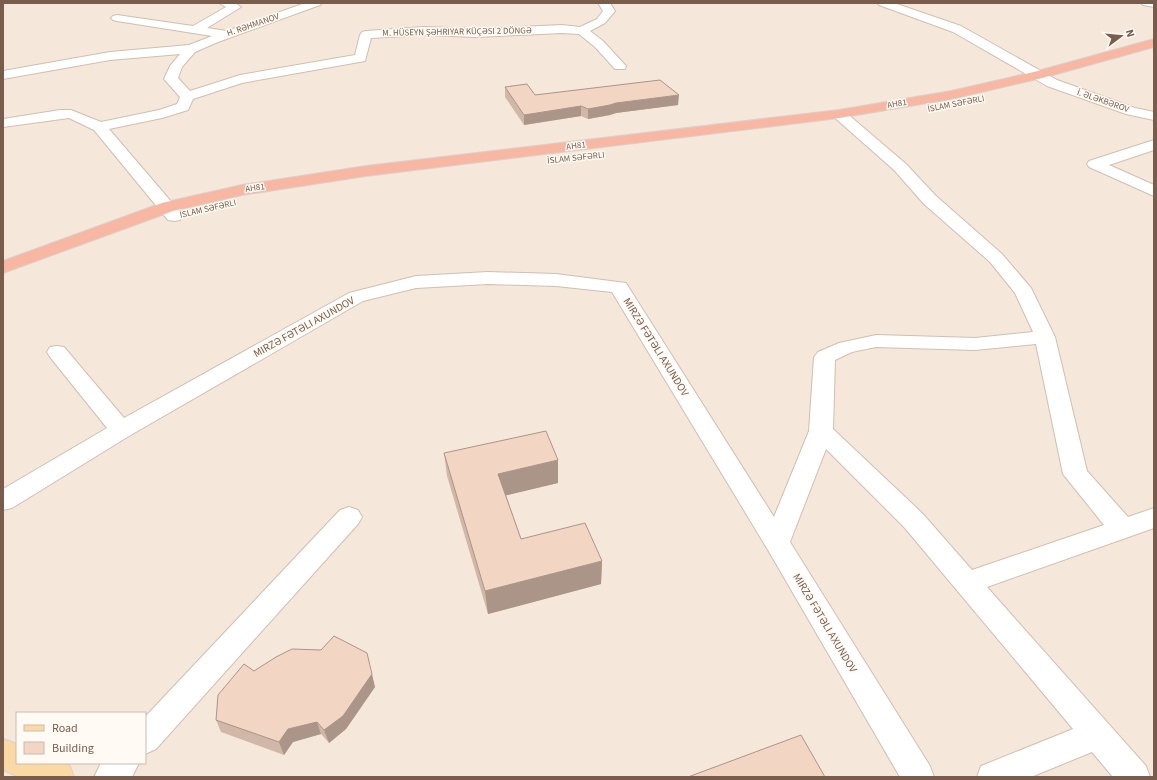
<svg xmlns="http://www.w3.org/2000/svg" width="1157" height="780" viewBox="0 0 1157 780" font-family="'Source Sans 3',sans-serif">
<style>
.residential{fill:#f5e8da;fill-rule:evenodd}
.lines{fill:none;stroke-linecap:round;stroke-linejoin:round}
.minor-casing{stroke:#d1beb0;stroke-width:2}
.major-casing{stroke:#dad1cd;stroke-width:2}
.highway-casing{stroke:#dad1cd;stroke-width:2}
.minor{fill:#fff;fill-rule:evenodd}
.major{fill:#fbd9a5;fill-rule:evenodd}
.highway{fill:#f7b7a3;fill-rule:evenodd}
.wall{fill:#d1b7a8}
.shaded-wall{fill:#aa9588}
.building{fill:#f3d5c3;stroke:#aa9588}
.labels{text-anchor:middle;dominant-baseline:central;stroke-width:3;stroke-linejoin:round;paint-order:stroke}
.far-street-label{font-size:9px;fill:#7a5c4d;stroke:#fffaf3}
.street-label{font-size:11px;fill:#7a5c4d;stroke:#fffaf3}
</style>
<rect width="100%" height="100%" fill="#fdf6ec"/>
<path class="residential" d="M 3,3 L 1154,3 L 1154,777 L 3,777 ZM 17,713 L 145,713 L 145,763 L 17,763 Z"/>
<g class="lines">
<defs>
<g id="minor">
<path d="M 219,3 L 235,3 L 241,7 L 207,28 L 227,31 L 305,3 L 322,3 L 320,5 L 218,42 L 195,52 L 182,67 L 178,78 L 190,91 L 240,75 L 355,55 L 360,35 L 362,32 L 366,31 L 424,27 L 476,29 L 562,25 L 580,27 L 597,19 L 603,11 L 598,3 L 610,3 L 615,11 L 605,23 L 590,31 L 603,41 L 626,66 L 625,69 L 615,69 L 595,47 L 579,34 L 562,33 L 476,37 L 424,35 L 371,38 L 365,61 L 242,83 L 193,99 L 188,110 L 162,118 L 109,129 L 180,212 L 183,216 L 180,220 L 174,221 L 168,220 L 94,130 L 69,118 L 3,127 L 3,119 L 60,110 L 71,110 L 101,122 L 159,110 L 177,104 L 180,97 L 164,79 L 170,66 L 180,54 L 110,60 L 3,79 L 3,71 L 110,52 L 189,45 L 212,36 L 117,21 L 113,20 L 111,18 L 113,16 L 117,15 L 193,26 L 226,7 Z"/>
<path d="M 877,3 L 894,3 L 961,26 L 1057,80 L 1135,108 L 1154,112 L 1154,120 L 1126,114 L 1047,86 L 953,32 L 879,5 Z"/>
<path d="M 1141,3 L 1154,3 L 1154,7 L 1143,5 Z"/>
<path d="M 839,110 L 844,111 L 906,164 L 936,196 L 1002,254 L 1031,288 L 1055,337 L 1087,471 L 1128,517 L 1154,508 L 1154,528 L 987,587 L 1146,766 L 1150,777 L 1113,777 L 1092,752 L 1031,777 L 977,777 L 981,766 L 1073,729 L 904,527 L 826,449 L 790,542 L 930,766 L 934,777 L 900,777 L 768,550 L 612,292 L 556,286 L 488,284 L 416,288 L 363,301 L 129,436 L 12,508 L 3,510 L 3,489 L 107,428 L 50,357 L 47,352 L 50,347 L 57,346 L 64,347 L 124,418 L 349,293 L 416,276 L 488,272 L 556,274 L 626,283 L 774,517 L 809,431 L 814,357 L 818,352 L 839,343 L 876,335 L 975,338 L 1033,332 L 1015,293 L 990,262 L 924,204 L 894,170 L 834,117 L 832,114 L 834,111 ZM 1036,344 L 1063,474 L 1104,525 L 972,570 L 922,513 L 833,429 L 835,360 L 852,352 L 876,347 L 975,350 Z"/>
<path d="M 1154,140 L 1154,150 L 1109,165 L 1154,185 L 1154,196 L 1089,167 L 1087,164 L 1089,161 Z"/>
<path d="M 349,507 L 358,510 L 362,517 L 358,524 L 156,749 L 145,754 L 145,717 L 340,510 Z"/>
<path d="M 101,763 L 139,763 L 132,777 L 94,777 Z"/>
</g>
<path id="major" d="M 3,739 L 17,744 L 17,763 L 63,763 L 70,766 L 74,777 L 20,777 L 3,770 Z"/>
<path id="highway" d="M 1154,39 L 1154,47 L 1042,78 L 951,99 L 839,118 L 366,176 L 242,195 L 173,211 L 3,273 L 3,261 L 162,203 L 242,185 L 366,166 L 839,110 L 951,91 L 1034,72 Z"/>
</defs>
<use href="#minor" class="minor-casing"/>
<use href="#major" class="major-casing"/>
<use href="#highway" class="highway-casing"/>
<use href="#minor" class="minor"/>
<use href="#major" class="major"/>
<use href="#highway" class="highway"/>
</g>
<g class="wall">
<path d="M 505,87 L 535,95 L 678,105 L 616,113 L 610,115 L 588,119 L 581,116 L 524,125 L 505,97 Z"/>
<path d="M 444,453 L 558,460 L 558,483 L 506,495 L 521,539 L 602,561 L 601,584 L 488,614 L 447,476 Z"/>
<path d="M 254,671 L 375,687 L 346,729 L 329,743 L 321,734 L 293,742 L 284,755 L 221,732 L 216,720 Z"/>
</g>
<g class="shaded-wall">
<path d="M 679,95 L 678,105 L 616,113 L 610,115 L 588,119 L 588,109 L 616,103 Z"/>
<path d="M 581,106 L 581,116 L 524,125 L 524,115 Z"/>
<path d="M 558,460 L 558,483 L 500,497 L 498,474 Z"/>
<path d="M 602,561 L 601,584 L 488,614 L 485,591 Z"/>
<path d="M 372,674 L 375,687 L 346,729 L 329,743 L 324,730 Z"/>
<path d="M 317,722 L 321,734 L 293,742 L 284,755 L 279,742 L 288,729 Z"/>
</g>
<g class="building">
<path d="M 660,80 L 679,95 L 616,103 L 610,105 L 588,109 L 581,106 L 524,115 L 505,87 L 527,84 L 535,95 Z"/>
<path d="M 546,431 L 558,460 L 498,474 L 521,539 L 585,523 L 602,561 L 485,591 L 444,453 Z"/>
<path d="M 334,636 L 367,653 L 372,674 L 343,716 L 324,730 L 317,722 L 288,729 L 279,742 L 216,720 L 218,695 L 244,664 L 254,671 L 276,657 L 292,649 L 321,650 Z"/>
<path d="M 801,735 L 825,777 L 688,777 Z"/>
</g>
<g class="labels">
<g class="far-street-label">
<text transform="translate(253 25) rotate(-19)">H. RƏHMANOV</text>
<text transform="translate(457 32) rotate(-1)">M. HÜSEYN ŞƏHRIYAR KÜÇƏSI 2 DÖNGƏ</text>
<text transform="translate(1103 101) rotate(19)">İ. ƏLƏKBƏROV</text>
<text transform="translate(897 104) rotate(-10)">AH81</text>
<text transform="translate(956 104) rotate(-11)">İSLAM SƏFƏRLI</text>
<text transform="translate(576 146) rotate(-7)">AH81</text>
<text transform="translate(576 158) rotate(-6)">İSLAM SƏFƏRLI</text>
<text transform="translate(255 188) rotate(-9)">AH81</text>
<text transform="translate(208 209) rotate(-13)">İSLAM SƏFƏRLI</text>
</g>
<g class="street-label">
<text transform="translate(304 327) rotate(-29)">MIRZƏ FƏTƏLI AXUNDOV</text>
<text transform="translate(656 347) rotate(58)">MIRZƏ FƏTƏLI AXUNDOV</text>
<text transform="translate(825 623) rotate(59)">MIRZƏ FƏTƏLI AXUNDOV</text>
</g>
</g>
<rect width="1157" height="780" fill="none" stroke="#7a5c4d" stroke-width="8"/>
<rect x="16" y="712" width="130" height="52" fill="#fffaf3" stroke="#cabbb1"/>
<rect x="24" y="725" width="20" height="6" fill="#fbd9a5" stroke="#cabbb1"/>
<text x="52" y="732" font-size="12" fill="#7a5c4d">Road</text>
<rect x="24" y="742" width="20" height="12" fill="#f3d5c3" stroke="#cabbb1"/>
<text x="52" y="752" font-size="12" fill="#7a5c4d">Building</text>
<g transform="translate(1121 36) rotate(74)" stroke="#fffaf3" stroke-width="3" paint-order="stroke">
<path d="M0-3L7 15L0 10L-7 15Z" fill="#7a5c4d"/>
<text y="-6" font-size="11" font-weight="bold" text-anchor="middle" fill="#7a5c4d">N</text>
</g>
</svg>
